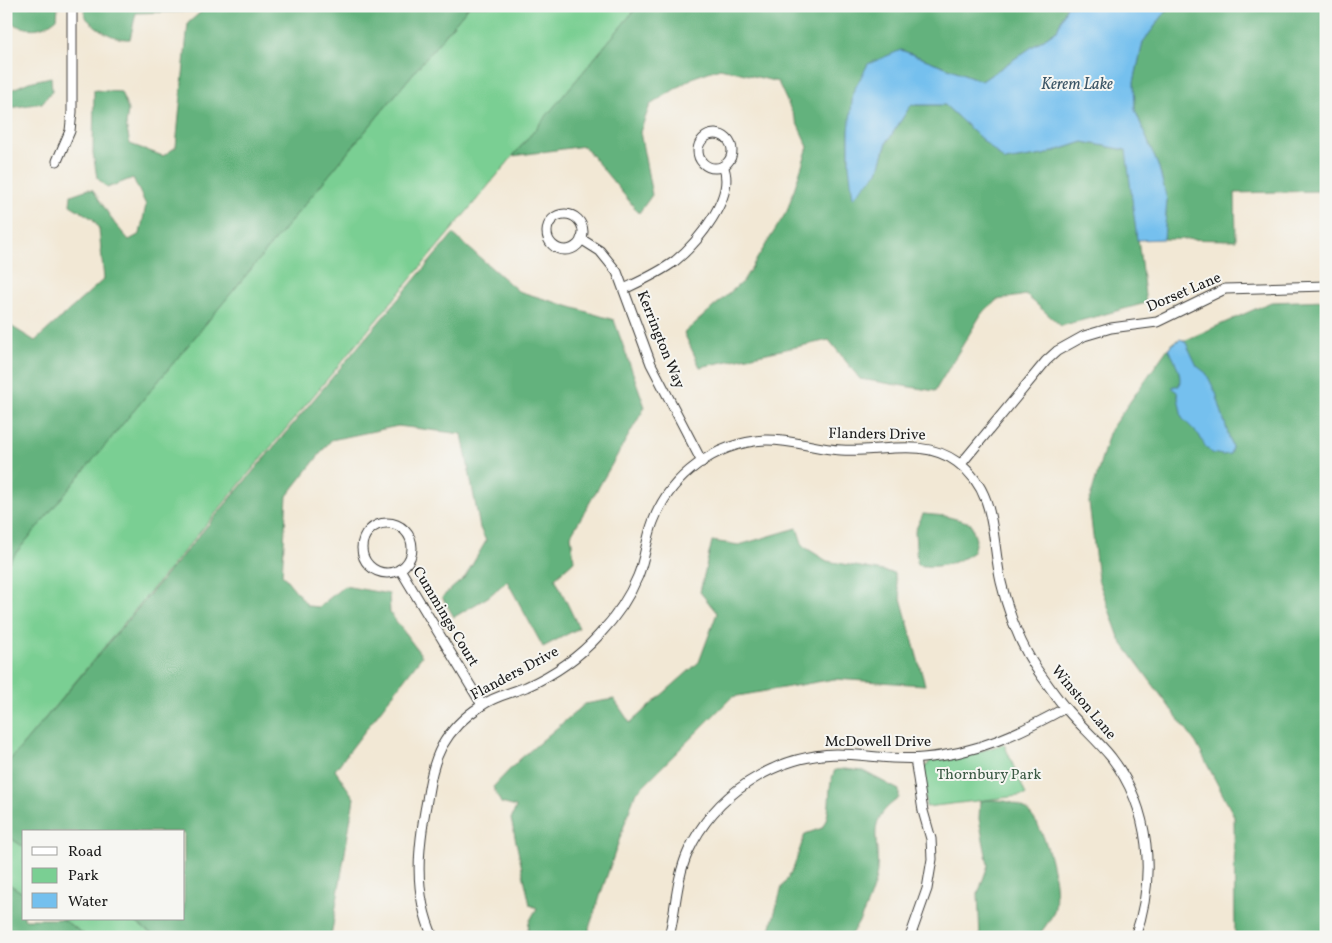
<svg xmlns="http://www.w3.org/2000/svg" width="1332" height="943" viewBox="0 0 1332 943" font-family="Vollkorn,serif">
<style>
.green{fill:#7acf93;stroke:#4b7658}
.forest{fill:#63b27d;stroke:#40674c}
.water{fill:#74c0ee;stroke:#486e85}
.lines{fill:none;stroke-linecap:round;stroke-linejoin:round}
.street-casing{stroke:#3c3b38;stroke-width:11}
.street{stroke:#fff;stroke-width:9}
.labels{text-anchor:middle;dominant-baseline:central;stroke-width:4;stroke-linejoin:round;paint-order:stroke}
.street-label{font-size:15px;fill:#1c1c1c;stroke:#f6f6f2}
.park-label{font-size:15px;fill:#3d5b46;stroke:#f6f6f2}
.water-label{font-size:16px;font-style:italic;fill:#3b5566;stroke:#f6f6f2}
</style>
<rect width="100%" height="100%" fill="#f6f6f2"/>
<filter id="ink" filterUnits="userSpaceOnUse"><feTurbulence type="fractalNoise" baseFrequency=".02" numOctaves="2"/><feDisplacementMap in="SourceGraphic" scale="10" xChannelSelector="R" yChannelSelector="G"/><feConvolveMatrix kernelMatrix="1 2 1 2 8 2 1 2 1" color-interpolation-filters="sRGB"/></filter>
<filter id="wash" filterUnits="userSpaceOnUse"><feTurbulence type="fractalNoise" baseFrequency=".0096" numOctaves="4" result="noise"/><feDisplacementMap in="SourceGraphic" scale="20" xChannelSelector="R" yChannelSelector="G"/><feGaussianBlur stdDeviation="1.12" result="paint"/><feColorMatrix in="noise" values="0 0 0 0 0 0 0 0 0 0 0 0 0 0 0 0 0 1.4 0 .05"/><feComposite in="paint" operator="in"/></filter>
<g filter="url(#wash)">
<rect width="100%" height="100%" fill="#f2e8d5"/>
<g class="green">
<path d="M 469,6 L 638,6 L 6,765 L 6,565 Z"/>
<path d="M 1004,744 L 1026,795 L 926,807 L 922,772 L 930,761 L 978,752 Z"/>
<path d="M 6,835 L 24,847 L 24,894 L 6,882 Z"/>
<path d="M 62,919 L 131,919 L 156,937 L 88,937 Z"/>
</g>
<g class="forest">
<path d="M 6,6 L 58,6 L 57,18 C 38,34 27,29 6,22 Z"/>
<path d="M 84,6 L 469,6 L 6,565 L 6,323 L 35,341 L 104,279 L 99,229 L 93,219 L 70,205 L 71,195 L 88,189 L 93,190 L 115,224 L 129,240 L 140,234 L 146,205 L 133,178 L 107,188 L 97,178 L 93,153 L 94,90 L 121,92 L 128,110 L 126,125 L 130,144 L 163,156 L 176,147 L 188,23 L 202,11 L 136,13 L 130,39 C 113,40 97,29 85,17 Z"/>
<path d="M 638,6 L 1067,6 L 1057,30 L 982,81 L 901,50 L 849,131 L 849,164 L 878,172 L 887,142 L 911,105 L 945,105 L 1005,161 L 1043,155 L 1083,142 L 1127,150 L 1146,303 L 1061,326 L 1026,295 L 997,300 L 982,313 L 935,391 L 860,379 L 829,340 L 700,367 L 684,333 L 743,281 L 787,211 L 808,147 L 778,82 L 720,68 L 694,77 L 650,105 L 640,132 L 652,195 L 639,213 L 584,146 L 513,156 Z"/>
<path d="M 1170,6 L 1326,6 L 1326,197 L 1321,191 L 1235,193 L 1236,240 L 1164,239 L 1167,200 L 1159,168 L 1135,110 L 1134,82 L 1143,42 Z"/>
<path d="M 51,77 L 52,91 L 42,103 L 16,107 L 6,111 L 6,92 L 29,82 Z"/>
<path d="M 453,234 L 518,291 L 614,320 L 645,407 L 571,535 L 574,561 L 555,578 L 579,628 L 543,647 L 507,581 L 488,597 L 454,617 L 442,597 L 465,577 L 486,541 L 480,528 L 462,434 L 398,426 L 331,440 L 287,496 L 282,574 L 308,606 L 319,607 L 344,586 L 389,594 L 390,613 L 422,656 L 335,770 L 354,798 L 331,937 L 156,937 L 131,919 L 184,919 L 184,832 L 24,832 L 24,847 L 6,835 L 6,765 Z"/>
<path d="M 1326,300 L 1326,937 L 1235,937 L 1234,816 L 1196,743 L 1120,640 L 1098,579 L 1089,502 L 1110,430 L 1168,348 L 1177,340 L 1186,340 L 1271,302 Z"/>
<path d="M 923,514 L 945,516 L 971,523 L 976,540 L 973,552 C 956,564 937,569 917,565 L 915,531 Z"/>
<path d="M 797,528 L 803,546 L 827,561 L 894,573 L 925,685 L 834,679 L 732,697 L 635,794 L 589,928 L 590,937 L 527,937 L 529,922 L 537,908 L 530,905 L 511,819 L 516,807 L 501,803 L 493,787 L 519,760 L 585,704 L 614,699 L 630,723 L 699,662 L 717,613 L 700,592 L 712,541 L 739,545 Z"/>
<path d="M 845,769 L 863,771 L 899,790 L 899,798 C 864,822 880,837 877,870 C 876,886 860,927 848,937 L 768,937 L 782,887 L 793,869 L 805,834 L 822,828 C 834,809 825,790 835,770 Z"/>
<path d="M 988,800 C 1001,800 1014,801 1025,809 C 1046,825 1059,881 1055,907 C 1053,918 1044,927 1038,937 L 980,937 L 978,894 L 988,865 L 979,819 L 980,801 Z"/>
<path d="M 6,882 L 24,894 L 24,919 L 62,919 L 88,937 L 6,937 Z"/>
</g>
<g class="water">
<path d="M 1067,6 L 1170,6 L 1143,42 L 1134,82 L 1135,110 L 1159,168 L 1167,200 L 1164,239 L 1137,240 L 1126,150 L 1083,142 L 1043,155 L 1005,161 L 945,105 L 911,105 L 887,142 L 878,172 L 853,198 L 849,165 L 849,131 L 853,92 L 868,64 L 901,50 L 982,81 L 1057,30 Z"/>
<path d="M 1180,339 L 1185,341 L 1197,366 L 1206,373 L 1216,393 L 1232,447 L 1230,454 L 1222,455 L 1212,453 L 1205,446 L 1199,435 L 1182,418 L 1177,392 L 1173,389 L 1173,386 L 1179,386 C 1183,374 1174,359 1168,348 Z"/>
</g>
</g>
<g filter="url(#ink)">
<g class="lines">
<defs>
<g id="street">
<circle cx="715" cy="151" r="17"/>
<path d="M 57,161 L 70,131 L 72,112 L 72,6"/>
<circle cx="565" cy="232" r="18"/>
<path d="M 581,239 L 600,251 L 617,272 L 651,364 L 702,462"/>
<path d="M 624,289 C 641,281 659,273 675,261 C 696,244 737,196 723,166"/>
<path d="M 961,464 L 1046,361 L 1057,351 L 1084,336 L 1111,328 L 1157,322 L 1225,289 L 1326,286"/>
<circle cx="387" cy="548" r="25"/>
<path d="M 400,569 L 482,705"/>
<path d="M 433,937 C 413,892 418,847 427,800 C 430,781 433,763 442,746 C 451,730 465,716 481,706 C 494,696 511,693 526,687 C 553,675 579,657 599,635 C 615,618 629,598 638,576 C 645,559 646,540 653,522 C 670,476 715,443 765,440 C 791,439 816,449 841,450 C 881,453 922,437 957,462 C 998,491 991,539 1001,582 C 1009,616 1022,650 1043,678 C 1051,689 1059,701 1068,711 C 1082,727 1098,741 1111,757 C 1151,809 1156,877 1135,937"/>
<path d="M 669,937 C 676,909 676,879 688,852 C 714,795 773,756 836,754 C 865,754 894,761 923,758 C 975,754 1020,733 1065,708"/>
<path d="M 910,937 L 927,889 L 932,859 L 931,839 L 923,811 L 915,759"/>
</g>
</defs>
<use href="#street" class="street-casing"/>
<use href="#street" class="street"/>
</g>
</g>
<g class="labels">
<g class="street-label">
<text transform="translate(1184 293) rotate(-23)">Dorset Lane</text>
<text transform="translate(660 340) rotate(68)">Kerrington Way</text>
<text transform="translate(877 435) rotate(1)">Flanders Drive</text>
<text transform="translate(445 617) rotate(59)">Cummings Court</text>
<text transform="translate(515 674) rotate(-28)">Flanders Drive</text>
<text transform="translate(1083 703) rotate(50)">Winston Lane</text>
<text x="878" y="742">McDowell Drive</text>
</g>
<g class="park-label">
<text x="989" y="775">Thornbury Park</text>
</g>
<g class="water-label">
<text x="1077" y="85">Kerem Lake</text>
</g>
</g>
<rect width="1332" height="943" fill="none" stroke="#f6f6f2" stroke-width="25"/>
<rect x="22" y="830" width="162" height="90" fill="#f6f6f2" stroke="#9f9f9c"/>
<rect x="32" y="847" width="25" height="8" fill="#ffffff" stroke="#9f9f9c"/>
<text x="68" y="856" font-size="15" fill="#1c1c1c">Road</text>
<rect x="32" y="868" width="25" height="15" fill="#7acf93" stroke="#9f9f9c"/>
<text x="68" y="880" font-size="15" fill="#1c1c1c">Park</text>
<rect x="32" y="893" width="25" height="15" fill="#74c0ee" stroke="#9f9f9c"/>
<text x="68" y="906" font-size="15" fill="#1c1c1c">Water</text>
</svg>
